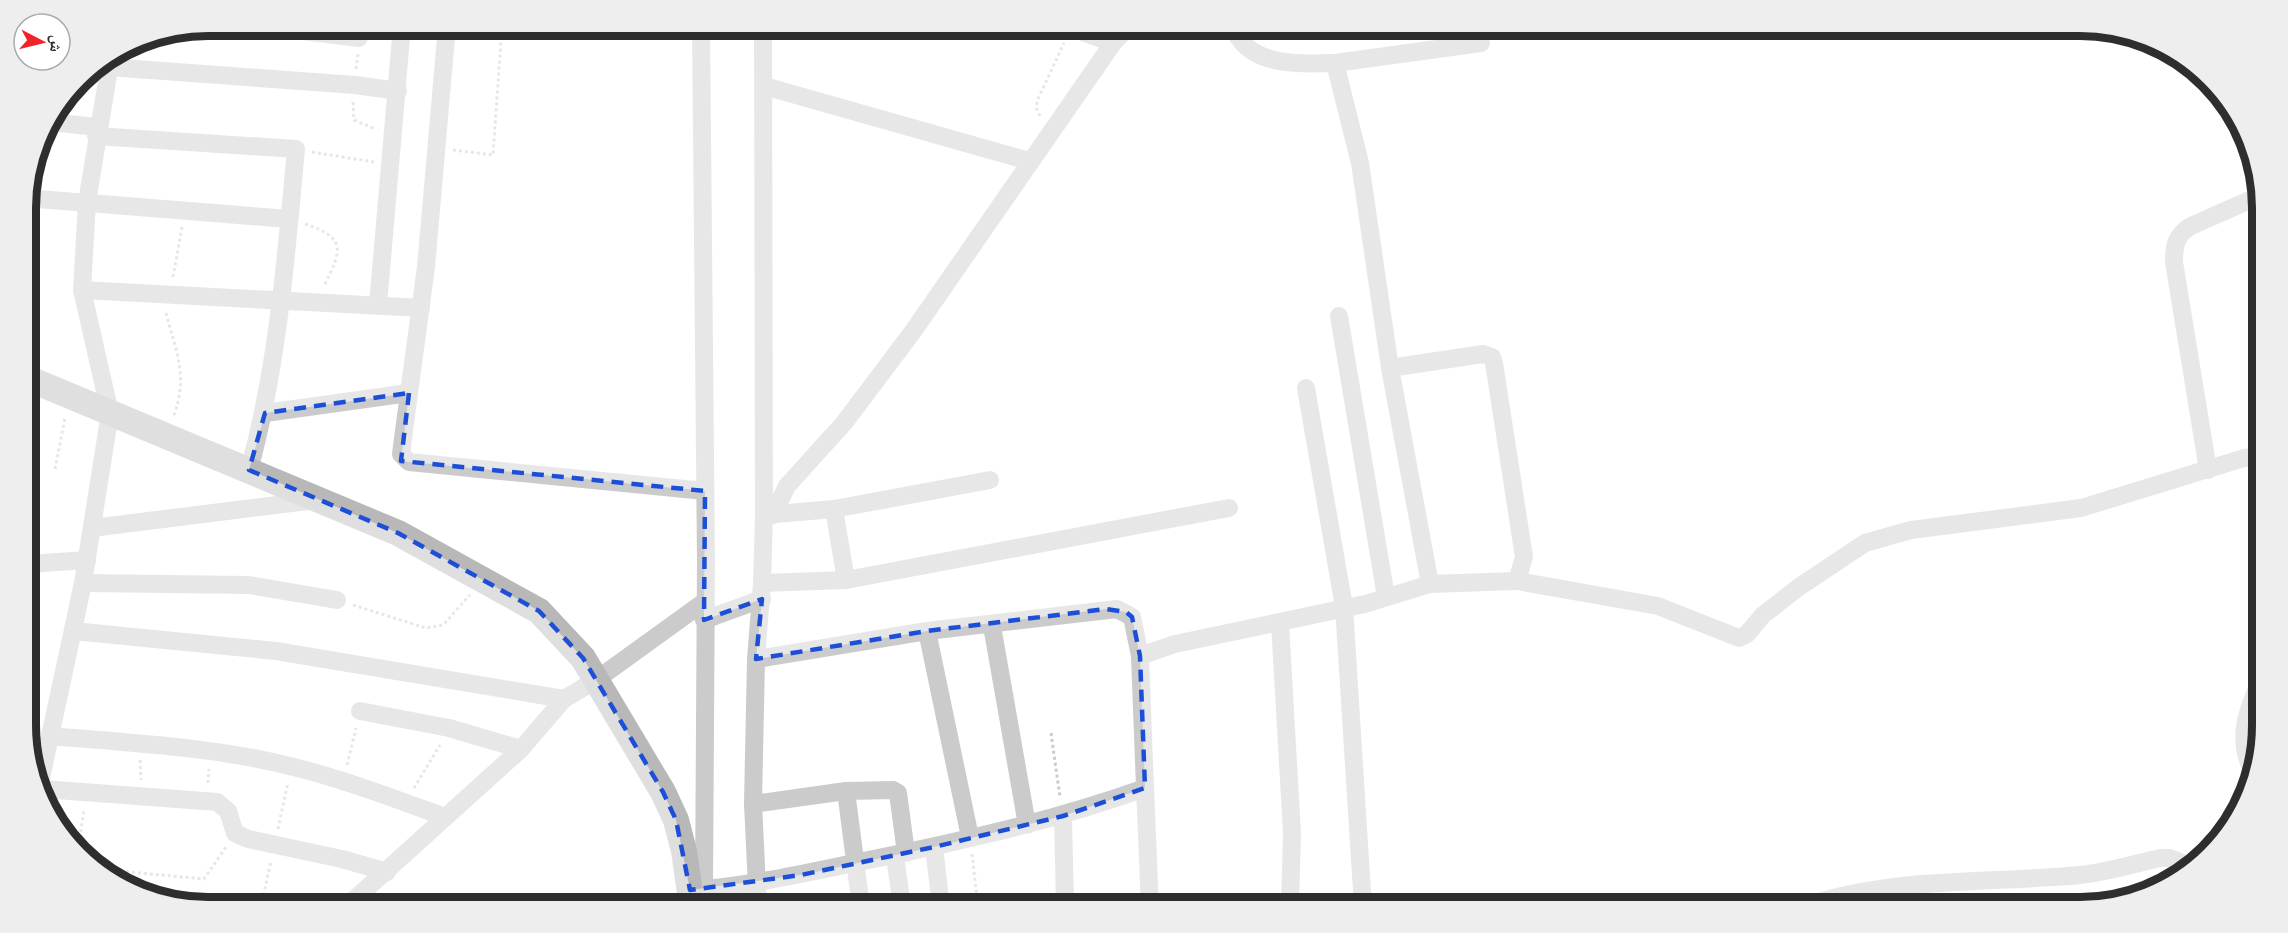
<svg xmlns="http://www.w3.org/2000/svg" width="2288" height="933" viewBox="0 0 2288 933" font-family="Cabin,'Noto Naskh Arabic',sans-serif">
<style>
.lines{fill:none;stroke-linecap:round;stroke-linejoin:round}
.path{stroke:#cbcbcb;stroke-width:3;stroke-dasharray:3 3;stroke-linecap:butt}
.minor{stroke:#cbcbcb;stroke-width:18}
.secondary{stroke:#b8b8b8;stroke-width:26}
.marked{fill:none;stroke:#1d4ed8;stroke-width:4.5;stroke-dasharray:12 8;stroke-linejoin:round}
.rim{fill:none;stroke:#2e2e2e;stroke-width:8}
</style>
<rect width="100%" height="100%" fill="#fff"/>
<g class="lines">
<g class="path">
<path d="M 356,69 L 358,54"/>
<path d="M 353,102 L 354,120 L 375,129"/>
<path d="M 1040,116 L 1036,107 L 1038,99 L 1064,43"/>
<path d="M 453,150 L 493,155 L 502,26"/>
<path d="M 312,152 L 374,162"/>
<path d="M 305,224 C 347,238 342,250 324,286"/>
<path d="M 173,277 L 182,227"/>
<path d="M 166,313 C 176,351 189,378 173,417"/>
<path d="M 55,469 L 65,418"/>
<path d="M 28,521 L 38,406"/>
<path d="M 353,605 L 426,628 L 443,625 L 470,595"/>
<path d="M 1051,733 L 1060,797"/>
<path d="M 140,760 L 141,780"/>
<path d="M 347,765 L 356,728"/>
<path d="M 208,783 L 209,769"/>
<path d="M 414,788 L 440,745"/>
<path d="M 278,829 L 288,782"/>
<path d="M 78,850 L 84,810"/>
<path d="M 972,854 L 978,907"/>
<path d="M 108,870 L 204,879 L 226,847"/>
<path d="M 261,907 L 271,861"/>
</g>
<g class="minor">
<path d="M 701,26 L 706,562 L 704,889"/>
<path d="M 201,27 L 303,31 L 359,38"/>
<path d="M 1113,43 L 1129,26"/>
<path d="M 1335,63 L 1481,43"/>
<path d="M 108,67 L 355,85 L 398,91"/>
<path d="M 764,86 L 1029,161"/>
<path d="M 49,122 L 97,127"/>
<path d="M 96,136 L 296,149 C 286,257 278,365 249,470"/>
<path d="M 26,198 L 289,219"/>
<path d="M 82,290 L 421,308"/>
<path d="M 378,305 L 402,26"/>
<path d="M 1339,316 L 1386,597"/>
<path d="M 1390,368 L 1483,354 L 1492,357 L 1494,363 L 1524,557 L 1517,581 L 1430,584"/>
<path d="M 1306,388 L 1344,607 L 1363,907"/>
<path d="M 409,393 L 401,454 L 409,462 L 705,491"/>
<path d="M 265,413 L 409,393 L 426,267 L 447,26"/>
<path d="M 2208,470 L 2174,262 C 2174,245 2176,235 2191,226 L 2261,195"/>
<path d="M 764,515 L 834,509 L 990,480"/>
<path d="M 773,515 L 787,486 L 844,423 L 914,330 L 1113,43 L 1066,26"/>
<path d="M 92,528 L 316,500"/>
<path d="M 28,564 L 87,560"/>
<path d="M 846,580 L 1229,508"/>
<path d="M 1517,581 L 1658,606 L 1739,638 L 1747,634 L 1763,615 L 1799,587 L 1865,543 L 1911,530 L 2081,508 L 2244,458 L 2262,456"/>
<path d="M 83,583 L 249,585 L 337,600"/>
<path d="M 762,583 L 764,515 L 763,26"/>
<path d="M 704,620 L 762,599"/>
<path d="M 1280,623 L 1292,833 L 1290,907"/>
<path d="M 992,626 L 1027,825"/>
<path d="M 73,631 L 276,651 L 564,699"/>
<path d="M 927,631 L 970,837"/>
<path d="M 1140,656 L 1175,644 L 1365,604 L 1430,584 L 1390,368 L 1360,163 L 1335,63 C 1298,64 1247,67 1233,26"/>
<path d="M 756,659 L 927,631 L 1117,609 L 1132,617 L 1140,656 L 1145,788"/>
<path d="M 360,711 L 449,728 L 521,749"/>
<path d="M 50,736 C 131,743 215,747 294,767 C 346,780 395,799 445,817"/>
<path d="M 2254,774 C 2235,740 2247,710 2262,677"/>
<path d="M 40,783 L 83,583 L 110,413 L 82,290 L 87,202 L 111,57"/>
<path d="M 43,789 L 217,802 L 228,811 L 235,833 L 248,839 L 342,859 L 387,872"/>
<path d="M 846,791 L 861,907"/>
<path d="M 753,804 L 846,791 L 893,790 L 898,793 L 906,853"/>
<path d="M 1063,816 L 1065,907"/>
<path d="M 934,847 L 941,907"/>
<path d="M 895,856 L 902,907"/>
<path d="M 693,890 C 747,886 801,874 854,863 C 953,843 1050,822 1145,788 L 1150,907"/>
<path d="M 346,907 L 521,749 L 564,699 L 596,680 L 704,602"/>
<path d="M 758,907 L 753,804 L 756,659 L 762,583 L 846,580 L 834,509"/>
<path d="M 1803,907 C 1893,876 1987,884 2080,875 C 2107,872 2134,864 2160,858 L 2170,858 L 2193,868"/>
</g>
<path class="secondary" d="M 27,378 L 398,533 L 539,611 L 583,658 L 663,792 L 676,820 L 684,851 L 692,907"/>
</g>
<path d="M0 0H2288V933H0ZM 409,393 L 401,461 L 705,491 L 704,620 L 762,599 L 756,659 L 927,631 L 1106,609 L 1126,612 L 1132,617 L 1140,656 L 1145,788 L 1063,816 L 934,847 L 801,875 L 690,890 L 676,820 L 663,792 L 583,658 L 539,611 L 398,533 L 249,470 L 265,413 Z" fill="#fff" fill-opacity=".55" fill-rule="evenodd"/>
<path class="marked" d="M 409,393 L 401,461 L 705,491 L 704,620 L 762,599 L 756,659 L 927,631 L 1106,609 L 1126,612 L 1132,617 L 1140,656 L 1145,788 L 1063,816 L 934,847 L 801,875 L 690,890 L 676,820 L 663,792 L 583,658 L 539,611 L 398,533 L 249,470 L 265,413 Z"/>
<path d="M0 0H2288V933H0ZM208 36H2080A172 172 0 0 1 2252 208V725A172 172 0 0 1 2080 897H208A172 172 0 0 1 36 725V208A172 172 0 0 1 208 36Z" fill="#eee" fill-rule="evenodd"/>
<path class="rim" d="M208 36H2080A172 172 0 0 1 2252 208V725A172 172 0 0 1 2080 897H208A172 172 0 0 1 36 725V208A172 172 0 0 1 208 36Z"/>
<g transform="translate(42 42) rotate(97)"><circle r="28" fill="#ffffff" stroke="#ababab" stroke-width="1.5"/>
<path d="M0-4.5L10 22L0 15L-10 22Z" fill="#f2242a"/>
<text y="-9" font-size="16" font-weight="bold" text-anchor="middle" fill="#2e2e2e">ش</text>
</g>
</svg>
